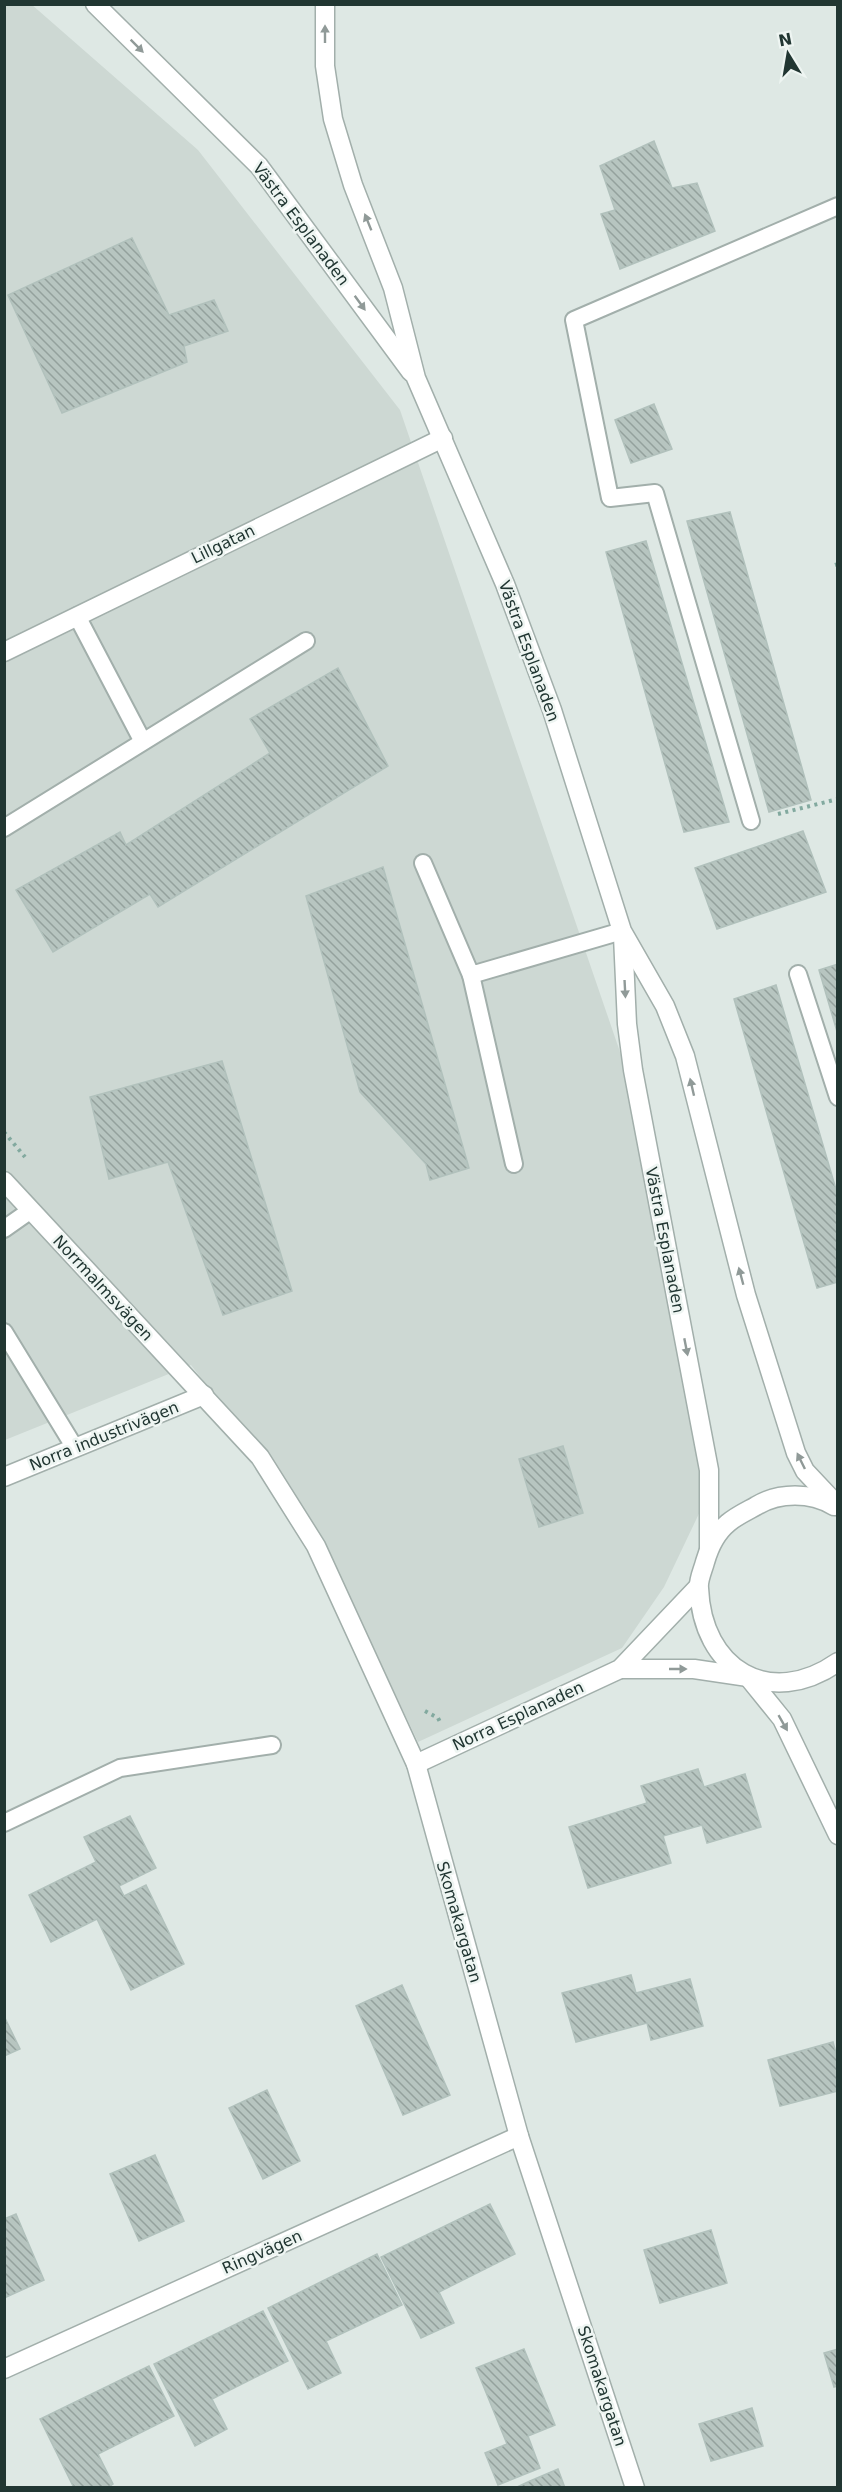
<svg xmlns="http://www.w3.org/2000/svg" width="842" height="2492" viewBox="0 0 842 2492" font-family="'DejaVu Sans',sans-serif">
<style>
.built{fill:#cdd8d3}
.building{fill:url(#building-back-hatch);stroke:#b1c1bc;stroke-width:1.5}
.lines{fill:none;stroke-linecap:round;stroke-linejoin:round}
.service-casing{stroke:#a2afab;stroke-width:20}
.minor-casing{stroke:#a2afab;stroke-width:21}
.tertiary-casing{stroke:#a2afab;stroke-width:21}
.path{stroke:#82a99f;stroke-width:4;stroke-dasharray:3 4.5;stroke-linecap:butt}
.service{stroke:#fff;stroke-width:16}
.minor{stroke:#fff;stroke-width:18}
.tertiary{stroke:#fff;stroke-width:18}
.oneway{fill:#909a98}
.labels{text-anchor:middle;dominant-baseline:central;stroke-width:5;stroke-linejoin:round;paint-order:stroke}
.street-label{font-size:16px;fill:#213632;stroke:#eef5f2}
</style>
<defs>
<pattern id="building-back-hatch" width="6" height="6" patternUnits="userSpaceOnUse" patternTransform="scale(1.5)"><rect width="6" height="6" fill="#b7c5c0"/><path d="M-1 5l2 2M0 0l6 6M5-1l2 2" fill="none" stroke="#94a19d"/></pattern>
</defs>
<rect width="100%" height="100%" fill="#dee8e4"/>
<path class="built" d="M 31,4 L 198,150 L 400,410 L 644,1122 L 705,1501 L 664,1587 L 622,1648 L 418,1742 L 316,1528 L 191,1365 L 5,1440 L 4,5 Z"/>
<g class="building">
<path d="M 654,141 L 672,188 L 697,183 L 715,231 L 620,269 L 601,214 L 615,210 L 600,166 Z"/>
<path d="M 132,238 L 169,315 L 214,300 L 228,331 L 184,346 L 187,362 L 62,413 L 8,295 Z"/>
<path d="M 654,404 L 672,449 L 631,463 L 615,420 Z"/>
<path d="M 730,512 L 811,800 L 769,812 L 687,521 Z"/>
<path d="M 646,541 L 729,822 L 684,832 L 606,552 Z"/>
<path d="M 338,668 L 388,766 L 158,907 L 150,894 L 53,952 L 16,890 L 120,832 L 126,845 L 270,753 L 250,719 Z"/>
<path d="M 803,831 L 826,892 L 717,929 L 695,868 Z"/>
<path d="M 383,867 L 469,1168 L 430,1180 L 426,1164 L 360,1092 L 306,896 Z"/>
<path d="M 838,964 L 838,1035 L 819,970 Z"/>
<path d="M 776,985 L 838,1196 L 838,1282 L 817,1288 L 734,999 Z"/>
<path d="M 222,1061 L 292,1291 L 223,1315 L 168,1162 L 109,1179 L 90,1097 Z"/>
<path d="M 563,1446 L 583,1513 L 539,1527 L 519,1459 Z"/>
<path d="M 698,1769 L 704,1787 L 745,1774 L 761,1827 L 707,1843 L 702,1825 L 663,1836 L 671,1863 L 588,1888 L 569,1827 L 647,1803 L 641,1786 Z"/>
<path d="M 130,1816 L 156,1868 L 119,1886 L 124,1896 L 146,1885 L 184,1964 L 131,1990 L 97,1919 L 51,1942 L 29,1895 L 96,1862 L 84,1837 Z"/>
<path d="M 631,1975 L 636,1993 L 690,1979 L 703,2026 L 651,2040 L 647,2023 L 576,2042 L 562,1993 Z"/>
<path d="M 402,1985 L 450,2095 L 403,2115 L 356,2006 Z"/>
<path d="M 4,2016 L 20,2049 L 4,2056 Z"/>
<path d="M 833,2042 L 838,2060 L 838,2091 L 780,2106 L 768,2060 Z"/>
<path d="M 267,2090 L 300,2161 L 263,2179 L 229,2108 Z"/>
<path d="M 155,2155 L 184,2221 L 139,2241 L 110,2174 Z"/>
<path d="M 490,2204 L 515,2254 L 439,2292 L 454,2323 L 421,2338 L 381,2257 Z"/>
<path d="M 16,2214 L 44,2280 L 4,2298 L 4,2219 Z"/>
<path d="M 711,2230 L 727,2283 L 660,2303 L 644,2250 Z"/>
<path d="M 377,2254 L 402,2305 L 326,2341 L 341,2373 L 308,2389 L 268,2308 Z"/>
<path d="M 263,2311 L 288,2361 L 212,2399 L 227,2429 L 195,2446 L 154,2364 Z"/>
<path d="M 524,2349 L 555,2425 L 528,2436 L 540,2468 L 498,2485 L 485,2453 L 507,2444 L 476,2368 Z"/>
<path d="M 838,2349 L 838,2386 L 834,2387 L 824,2353 Z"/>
<path d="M 149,2366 L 174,2416 L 98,2454 L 113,2484 L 107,2488 L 74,2488 L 40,2419 Z"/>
<path d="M 752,2408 L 763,2446 L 711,2461 L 699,2424 Z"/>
<path d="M 558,2469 L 565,2488 L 515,2488 L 530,2481 Z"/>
</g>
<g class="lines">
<defs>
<g id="service">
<path d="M 77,616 L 142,740"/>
<path d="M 751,821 L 655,493 L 610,498 L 574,320 L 838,206"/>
<path d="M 4,828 L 306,641"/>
<path d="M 423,863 L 471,975 L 622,931"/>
<path d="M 798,974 L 838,1097"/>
<path d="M 471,975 L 514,1164"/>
<path d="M 4,1229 L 31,1210"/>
<path d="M 4,1332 L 75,1448"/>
<path d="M 4,1823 L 120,1768 L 272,1745"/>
</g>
<g id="minor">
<path d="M 4,652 L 443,438"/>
<path d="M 4,1181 L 260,1457 L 316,1546 L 416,1764 L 519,2136 L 635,2488"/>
<path d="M 4,1477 L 204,1395"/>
<path d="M 620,1669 L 694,1669 L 748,1677"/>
<path d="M 416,1764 L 620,1669 L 698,1587"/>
<path d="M 4,2369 L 519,2136"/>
</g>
<g id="tertiary">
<path d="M 95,4 L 259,166 L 411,372"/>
<path d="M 325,4 L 325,66 L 333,119 L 353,185 L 393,288 L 416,378 L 505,584 L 552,710 L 622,931 L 665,1006 L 685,1056 L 746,1295 L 796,1453 L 805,1471 L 838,1506"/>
<path d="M 623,936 L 627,1024 L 633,1070 L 709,1470 L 709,1548"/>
<path d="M 834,1506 C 811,1492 779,1492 756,1506 C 747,1511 736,1516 728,1523 C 717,1532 709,1548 705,1562 C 703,1570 698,1580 699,1588 C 702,1669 769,1710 838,1662"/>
<path d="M 748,1677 L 782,1719 L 838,1835"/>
</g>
</defs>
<use href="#service" class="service-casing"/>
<use href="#minor" class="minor-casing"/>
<use href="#tertiary" class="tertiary-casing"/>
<g class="path">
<path d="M 835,565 L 838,564"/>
<path d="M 778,814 L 838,799"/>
<path d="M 4,1132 L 25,1157"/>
<path d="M 425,1711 L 438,1718 L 440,1722"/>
</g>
<use href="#service" class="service"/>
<use href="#minor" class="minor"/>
<use href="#tertiary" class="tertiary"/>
</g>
<defs><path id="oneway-solid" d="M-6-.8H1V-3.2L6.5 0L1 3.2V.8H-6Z" transform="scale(1.5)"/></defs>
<g class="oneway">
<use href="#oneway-solid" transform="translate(325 34) rotate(-90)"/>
<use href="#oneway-solid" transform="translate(137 46) rotate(45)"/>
<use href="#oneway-solid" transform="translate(368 222) rotate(-112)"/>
<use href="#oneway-solid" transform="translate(360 303) rotate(54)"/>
<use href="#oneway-solid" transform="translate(625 989) rotate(87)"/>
<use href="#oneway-solid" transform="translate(692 1087) rotate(-103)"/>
<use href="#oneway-solid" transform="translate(741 1276) rotate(-105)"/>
<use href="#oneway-solid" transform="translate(686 1347) rotate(79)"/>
<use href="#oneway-solid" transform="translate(801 1461) rotate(-116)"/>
<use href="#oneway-solid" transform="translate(678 1669)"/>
<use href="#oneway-solid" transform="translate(783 1723) rotate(60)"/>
</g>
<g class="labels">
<g class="street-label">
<text transform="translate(301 224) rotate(53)">Västra Esplanaden</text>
<text transform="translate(223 544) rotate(-26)">Lillgatan</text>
<text transform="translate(529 651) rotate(70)">Västra Esplanaden</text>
<text transform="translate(665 1240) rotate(79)">Västra Esplanaden</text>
<text transform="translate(103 1288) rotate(47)">Norrmalmsvägen</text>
<text transform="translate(104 1436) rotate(-22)">Norra industrivägen</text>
<text transform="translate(518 1716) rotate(-25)">Norra Esplanaden</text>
<text transform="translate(459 1922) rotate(74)">Skomakargatan</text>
<text transform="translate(262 2252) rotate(-24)">Ringvägen</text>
<text transform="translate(602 2386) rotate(72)">Skomakargatan</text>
</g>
</g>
<rect width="842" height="2492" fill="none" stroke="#213632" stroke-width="12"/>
<g transform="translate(788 54) rotate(349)" stroke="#eef5f2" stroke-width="4.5" paint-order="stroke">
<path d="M0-4.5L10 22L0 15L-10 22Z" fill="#213632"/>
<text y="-9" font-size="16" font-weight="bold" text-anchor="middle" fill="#213632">N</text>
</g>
</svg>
